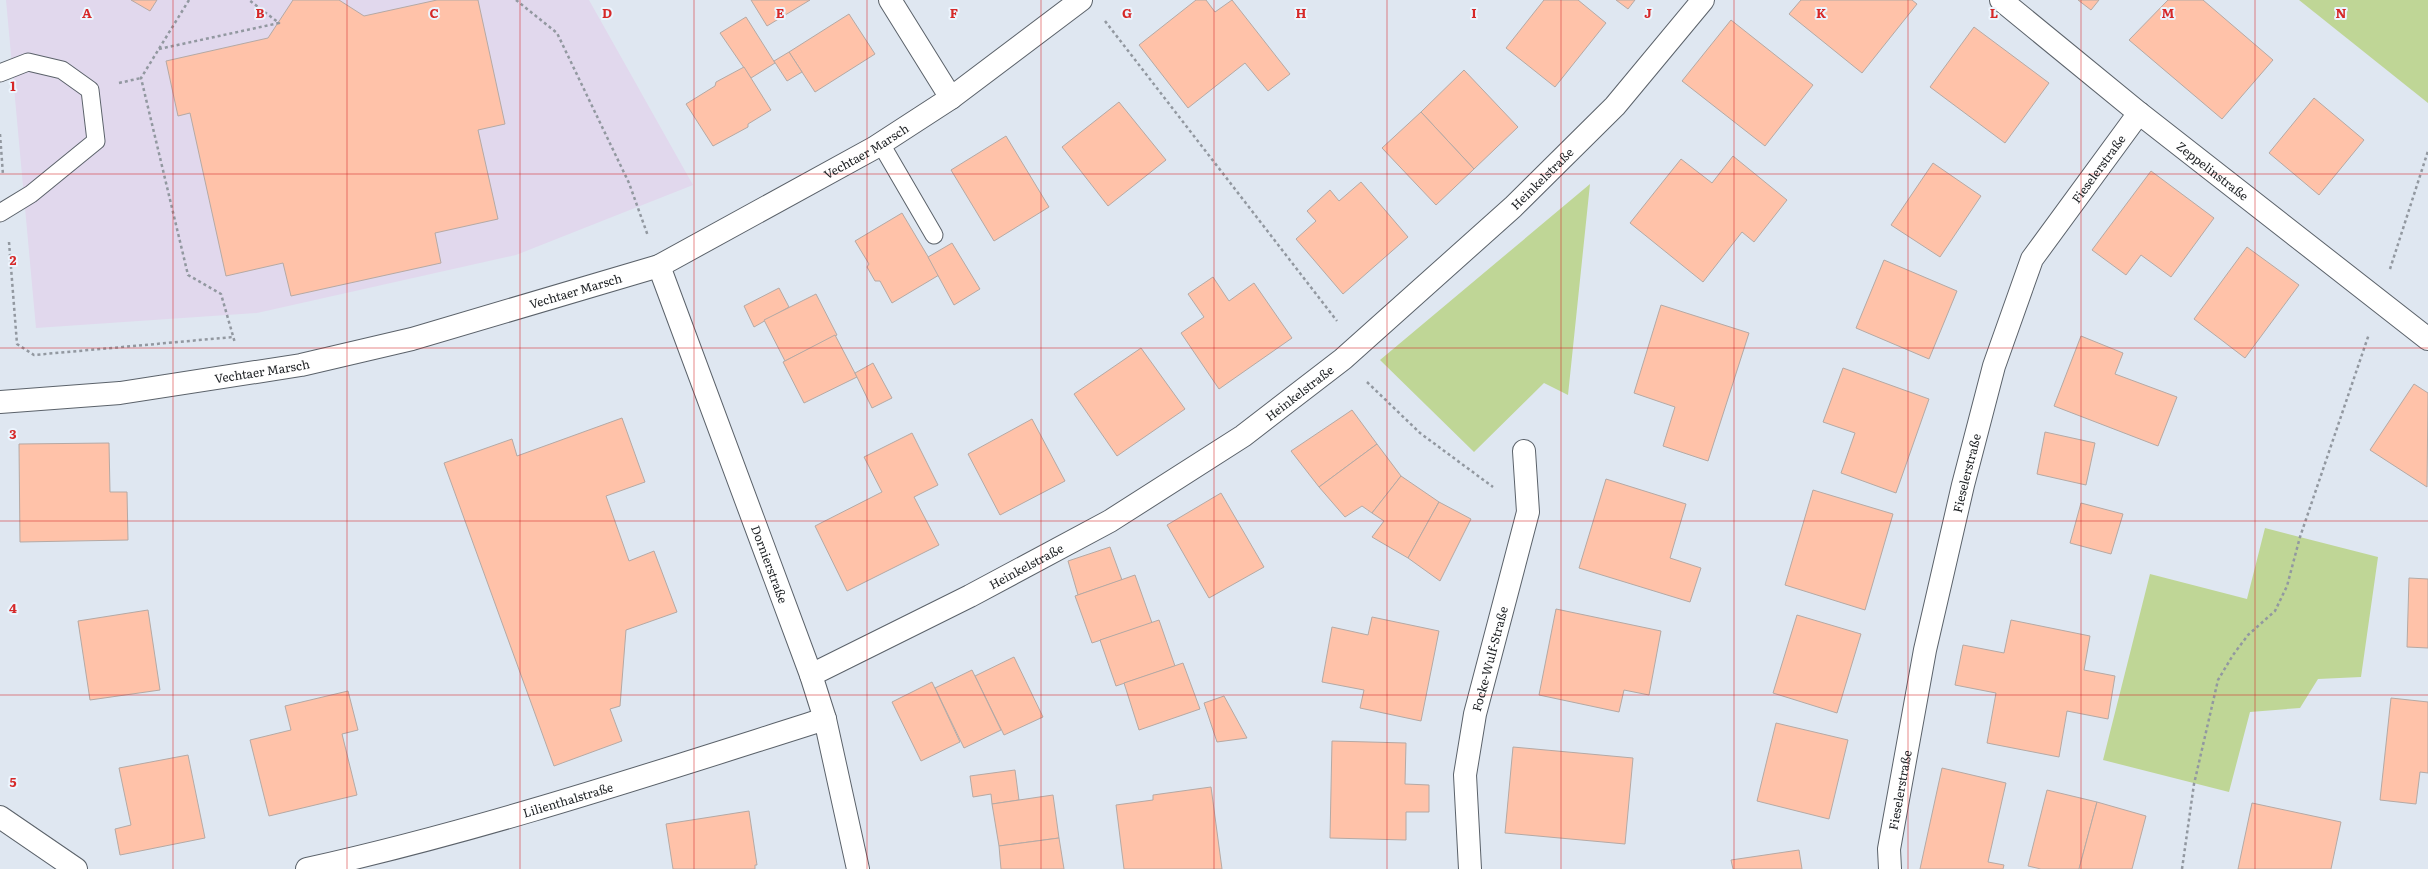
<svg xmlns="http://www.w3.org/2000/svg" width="2428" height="869" viewBox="0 0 2428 869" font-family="Literata,serif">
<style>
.education{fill:#e1d8ed}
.green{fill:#bfd696}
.building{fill:#ffc2a9;stroke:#b5a9a4}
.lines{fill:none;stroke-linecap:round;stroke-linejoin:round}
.service-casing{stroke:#5b626a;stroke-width:19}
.minor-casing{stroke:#5b626a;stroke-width:24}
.tertiary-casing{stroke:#5b626a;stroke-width:24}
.path{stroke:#9298a0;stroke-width:2.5;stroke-dasharray:3 3;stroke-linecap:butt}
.service{stroke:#fff;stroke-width:17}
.minor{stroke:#fff;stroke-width:22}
.tertiary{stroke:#fff;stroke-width:22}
.grid{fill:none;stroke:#d62828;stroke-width:1;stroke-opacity:0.55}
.labels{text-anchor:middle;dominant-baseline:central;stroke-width:4;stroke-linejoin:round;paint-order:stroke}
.street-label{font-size:12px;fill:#1d2023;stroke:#ecf5fe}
.grid-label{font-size:13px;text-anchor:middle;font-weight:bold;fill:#d62828;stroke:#ecf5fe;stroke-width:4;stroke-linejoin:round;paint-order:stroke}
</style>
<rect width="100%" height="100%" fill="#dfe7f1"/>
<path class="education" d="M 6,0 L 589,0 L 693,185 L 516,255 L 257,313 L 36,328 Z"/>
<g class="green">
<path d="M 2299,0 L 2428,0 L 2428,103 Z"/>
<path d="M 1590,184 L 1568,395 L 1544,383 L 1474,452 L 1380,360 Z"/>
<path d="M 2265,528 L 2378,557 L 2361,677 L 2318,679 L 2300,708 L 2250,712 L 2229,792 L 2103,760 L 2150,574 L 2247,599 Z"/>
</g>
<g class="building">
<path d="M 131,0 L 157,0 L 150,11 Z"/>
<path d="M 293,0 L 339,0 L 364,16 L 437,0 L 478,0 L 505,124 L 478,130 L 498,219 L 435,233 L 441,263 L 291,296 L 283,263 L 226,276 L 190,113 L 178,116 L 166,61 L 268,38 Z"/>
<path d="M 751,0 L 810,0 L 767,26 Z"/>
<path d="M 1196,0 L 1206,0 L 1215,12 L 1232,0 L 1290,74 L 1268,91 L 1245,63 L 1188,108 L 1139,45 Z"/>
<path d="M 1544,0 L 1578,0 L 1606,23 L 1555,87 L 1506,48 Z"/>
<path d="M 1616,0 L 1635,0 L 1628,9 Z"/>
<path d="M 1801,0 L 1912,0 L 1917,4 L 1862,73 L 1789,14 Z"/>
<path d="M 2078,0 L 2099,0 L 2091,10 Z"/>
<path d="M 2168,0 L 2203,0 L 2273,60 L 2222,119 L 2129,40 Z"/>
<path d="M 849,14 L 875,54 L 815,92 L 789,52 Z"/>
<path d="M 746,17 L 775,63 L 751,78 L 720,33 Z"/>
<path d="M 1731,20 L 1813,85 L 1765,146 L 1682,81 Z"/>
<path d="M 1974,27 L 2049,83 L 2005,143 L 1930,87 Z"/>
<path d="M 789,52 L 802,72 L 787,81 L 774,61 Z"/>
<path d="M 744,67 L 771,110 L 748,124 L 748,127 L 713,146 L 686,104 L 715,86 L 716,82 Z"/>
<path d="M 1464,70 L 1518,127 L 1474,169 L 1421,112 Z"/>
<path d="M 2314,98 L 2364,140 L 2319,195 L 2269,153 Z"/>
<path d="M 1119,102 L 1166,160 L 1108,206 L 1062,147 Z"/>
<path d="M 1421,112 L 1474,169 L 1436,205 L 1382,148 Z"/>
<path d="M 1006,136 L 1049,207 L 994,241 L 951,170 Z"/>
<path d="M 1733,156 L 1787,200 L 1754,242 L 1742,232 L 1703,282 L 1630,223 L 1681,159 L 1712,183 Z"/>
<path d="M 1933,163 L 1981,196 L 1940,257 L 1891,225 Z"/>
<path d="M 2151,171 L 2214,218 L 2171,277 L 2141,255 L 2126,275 L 2092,250 Z"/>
<path d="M 1361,182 L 1408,237 L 1343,294 L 1296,239 L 1316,221 L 1307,211 L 1330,190 L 1339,201 Z"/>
<path d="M 902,213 L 939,275 L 892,303 L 880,281 L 875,281 L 867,267 L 869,264 L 855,241 Z"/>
<path d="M 952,243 L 980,289 L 954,305 L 928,257 Z"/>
<path d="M 2247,247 L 2299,285 L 2245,358 L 2194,319 Z"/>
<path d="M 1884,260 L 1957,291 L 1929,359 L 1856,328 Z"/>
<path d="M 1213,277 L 1229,301 L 1254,283 L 1292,338 L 1219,389 L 1181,333 L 1204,317 L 1188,294 Z"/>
<path d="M 779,288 L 789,307 L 754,327 L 744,306 Z"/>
<path d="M 816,294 L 837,335 L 785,361 L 764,320 Z"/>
<path d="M 1661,305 L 1749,333 L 1708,461 L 1663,446 L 1675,407 L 1634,393 Z"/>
<path d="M 835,335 L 857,377 L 804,403 L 783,362 Z"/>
<path d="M 2081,336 L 2123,353 L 2115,374 L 2177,397 L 2158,446 L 2054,406 Z"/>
<path d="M 1141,348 L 1185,409 L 1117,456 L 1074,394 Z"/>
<path d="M 873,363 L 892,398 L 872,408 L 855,373 Z"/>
<path d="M 1843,368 L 1929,399 L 1896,493 L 1841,473 L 1855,433 L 1823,422 Z"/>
<path d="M 2414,384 L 2428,393 L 2427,487 L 2370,450 Z"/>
<path d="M 1352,410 L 1377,444 L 1319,487 L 1291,451 Z"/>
<path d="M 622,418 L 645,482 L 606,496 L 629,561 L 654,551 L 677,612 L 626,630 L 620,706 L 610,709 L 622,741 L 554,766 L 444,463 L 512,439 L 517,456 Z"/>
<path d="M 1032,419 L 1065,481 L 1000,515 L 968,454 Z"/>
<path d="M 2045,432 L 2095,443 L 2086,485 L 2037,474 Z"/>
<path d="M 912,433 L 938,485 L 914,497 L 939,545 L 847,591 L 815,526 L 882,492 L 864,457 Z"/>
<path d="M 109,443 L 110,492 L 127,492 L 128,540 L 20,542 L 19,444 Z"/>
<path d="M 1377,444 L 1401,476 L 1372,513 L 1362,506 L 1345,517 L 1319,487 Z"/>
<path d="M 1401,476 L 1439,502 L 1408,558 L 1372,537 L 1384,521 L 1372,513 Z"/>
<path d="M 1606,479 L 1686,504 L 1670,558 L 1701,568 L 1690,602 L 1579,568 Z"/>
<path d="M 1813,490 L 1893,514 L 1865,610 L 1785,585 Z"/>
<path d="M 1221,493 L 1264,567 L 1209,598 L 1167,525 Z"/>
<path d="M 1439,502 L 1471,519 L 1440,581 L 1408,558 Z"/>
<path d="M 2081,503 L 2123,514 L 2111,554 L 2070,543 Z"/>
<path d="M 1110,547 L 1122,580 L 1078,595 L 1068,561 Z"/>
<path d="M 1135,575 L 1152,623 L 1092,643 L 1075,596 Z"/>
<path d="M 2409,578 L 2428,579 L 2428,648 L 2407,647 Z"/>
<path d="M 1556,609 L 1661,631 L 1649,695 L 1624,690 L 1619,712 L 1539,695 Z"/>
<path d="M 148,610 L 160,690 L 90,700 L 78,621 Z"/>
<path d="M 1797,615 L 1861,634 L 1837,713 L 1773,693 Z"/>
<path d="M 1372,617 L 1439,631 L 1421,721 L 1360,708 L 1364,690 L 1322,682 L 1332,627 L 1368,635 Z"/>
<path d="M 1159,620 L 1175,666 L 1116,686 L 1100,640 Z"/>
<path d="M 2011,620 L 2090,636 L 2084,670 L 2115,676 L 2108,719 L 2067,711 L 2059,757 L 1987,743 L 1996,693 L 1955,685 L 1963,645 L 2004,653 Z"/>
<path d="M 1014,657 L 1043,717 L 1004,735 L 975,676 Z"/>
<path d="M 1183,663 L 1200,709 L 1139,730 L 1124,683 Z"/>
<path d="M 972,670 L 1001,730 L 964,748 L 935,688 Z"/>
<path d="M 932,682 L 960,742 L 921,761 L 892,702 Z"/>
<path d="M 348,691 L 358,730 L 342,734 L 357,795 L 269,816 L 250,740 L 291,730 L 285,706 Z"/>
<path d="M 1224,696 L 1247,738 L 1217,742 L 1204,703 Z"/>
<path d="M 2391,698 L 2428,702 L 2428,773 L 2420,772 L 2416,804 L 2380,800 Z"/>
<path d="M 1776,723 L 1848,740 L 1829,819 L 1757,801 Z"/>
<path d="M 1332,741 L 1406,743 L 1405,784 L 1429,785 L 1429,812 L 1406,812 L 1406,840 L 1330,838 Z"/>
<path d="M 1513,747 L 1633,758 L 1625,844 L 1505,833 Z"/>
<path d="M 188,755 L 205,838 L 120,855 L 115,829 L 131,825 L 119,768 Z"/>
<path d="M 1942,768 L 2006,783 L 1988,862 L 2004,865 L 2003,869 L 1920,869 Z"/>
<path d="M 1015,770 L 1019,800 L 992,804 L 991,794 L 973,797 L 970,776 Z"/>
<path d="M 1211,787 L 1222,869 L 1124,869 L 1116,805 L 1153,800 L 1153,795 Z"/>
<path d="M 2047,790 L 2097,802 L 2079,869 L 2041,869 L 2028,866 Z"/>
<path d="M 1053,795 L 1059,838 L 999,846 L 992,804 Z"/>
<path d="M 2097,802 L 2146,816 L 2132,869 L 2079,869 Z"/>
<path d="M 2252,803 L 2341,822 L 2331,869 L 2238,869 Z"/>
<path d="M 749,811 L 757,865 L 755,865 L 755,869 L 673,869 L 666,824 Z"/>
<path d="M 1059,838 L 1064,869 L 1001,869 L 999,846 Z"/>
<path d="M 1799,850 L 1802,869 L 1733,869 L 1731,860 Z"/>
</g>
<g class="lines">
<defs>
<g id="service">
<path d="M 0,73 L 28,62 L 62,70 L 90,90 L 96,141 L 31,194 L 0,213"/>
<path d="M 881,144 L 934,235"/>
</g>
<g id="minor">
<path d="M 890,0 L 951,98"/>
<path id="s1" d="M 2001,0 L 2139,113 L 2428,339"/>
<path id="s2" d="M 659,266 L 811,675 L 825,719 L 858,869"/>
<path id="s3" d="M 811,675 L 970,596 L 1110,521 L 1243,436 L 1343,359 L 1513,207 L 1615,106 L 1703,0"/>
<path d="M 0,817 L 76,869"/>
<path id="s4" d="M 307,869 C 483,830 654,773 825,719"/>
<path id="s5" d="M 1470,869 L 1465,775 L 1475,714 L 1528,512 L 1524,451"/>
<path id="s6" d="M 1890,869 L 1889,849 L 1925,650 L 1963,485 L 1994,366 L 2032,259 L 2139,113"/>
</g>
<g id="tertiary">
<path id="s7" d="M 0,402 L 120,393 L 301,365 L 412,339 L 659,266 L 874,148 L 951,98 L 1081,0"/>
</g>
</defs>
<use href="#service" class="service-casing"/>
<use href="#minor" class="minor-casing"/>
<use href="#tertiary" class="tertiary-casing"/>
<g class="path">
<path d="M 189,0 L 141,78 L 188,275 L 221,294 L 235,343"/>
<path d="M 516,0 L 557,33 L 629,183 L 648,236"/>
<path d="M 1105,21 L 1337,321"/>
<path d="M 159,49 L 279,23 L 249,0"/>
<path d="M 119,83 L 141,78"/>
<path d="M 0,134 L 3,175"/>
<path d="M 9,242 L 17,344 L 34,355 L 233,337"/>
<path d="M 2390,269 L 2428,151"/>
<path d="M 1367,382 L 1420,433 L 1493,487"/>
<path d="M 2182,869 L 2194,784 L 2218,680 L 2233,655 L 2248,635 L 2275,611 L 2287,586 L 2300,537 L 2369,334"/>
</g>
<use href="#service" class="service"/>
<use href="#minor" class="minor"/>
<use href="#tertiary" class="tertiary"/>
</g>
<path class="grid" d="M 173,0 L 173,869M 347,0 L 347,869M 520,0 L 520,869M 694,0 L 694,869M 867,0 L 867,869M 1041,0 L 1041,869M 1214,0 L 1214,869M 1387,0 L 1387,869M 1561,0 L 1561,869M 1734,0 L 1734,869M 1908,0 L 1908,869M 2081,0 L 2081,869M 2255,0 L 2255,869M 0,174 L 2428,174M 0,348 L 2428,348M 0,521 L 2428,521M 0,695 L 2428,695"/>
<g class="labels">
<g class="street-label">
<text stroke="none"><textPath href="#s7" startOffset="912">Vechtaer Marsch</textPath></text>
<text stroke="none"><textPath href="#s6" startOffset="740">Fieselerstraße</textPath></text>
<text stroke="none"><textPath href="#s1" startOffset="272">Zeppelinstraße</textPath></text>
<text stroke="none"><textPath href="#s3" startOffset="889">Heinkelstraße</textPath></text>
<text stroke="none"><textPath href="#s7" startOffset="588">Vechtaer Marsch</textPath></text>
<text stroke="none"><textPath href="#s7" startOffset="264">Vechtaer Marsch</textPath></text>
<text stroke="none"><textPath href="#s3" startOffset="565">Heinkelstraße</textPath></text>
<text stroke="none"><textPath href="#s6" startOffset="404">Fieselerstraße</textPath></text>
<text stroke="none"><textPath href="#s2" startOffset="318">Dornierstraße</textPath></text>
<text stroke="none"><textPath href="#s3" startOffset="241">Heinkelstraße</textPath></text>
<text stroke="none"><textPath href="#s5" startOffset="213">Focke-Wulf-Straße</textPath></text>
<text stroke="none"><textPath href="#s6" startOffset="80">Fieselerstraße</textPath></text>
<text stroke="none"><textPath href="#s4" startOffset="270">Lilienthalstraße</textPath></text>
</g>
</g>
<g class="grid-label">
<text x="87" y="18">A</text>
<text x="260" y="18">B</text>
<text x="434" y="18">C</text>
<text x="607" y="18">D</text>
<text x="780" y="18">E</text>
<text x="954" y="18">F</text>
<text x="1127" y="18">G</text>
<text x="1301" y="18">H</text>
<text x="1474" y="18">I</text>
<text x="1648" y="18">J</text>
<text x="1821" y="18">K</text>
<text x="1994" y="18">L</text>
<text x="2168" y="18">M</text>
<text x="2341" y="18">N</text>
<text x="13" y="91">1</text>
<text x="13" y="265">2</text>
<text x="13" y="439">3</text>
<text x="13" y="613">4</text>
<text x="13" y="787">5</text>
</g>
</svg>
